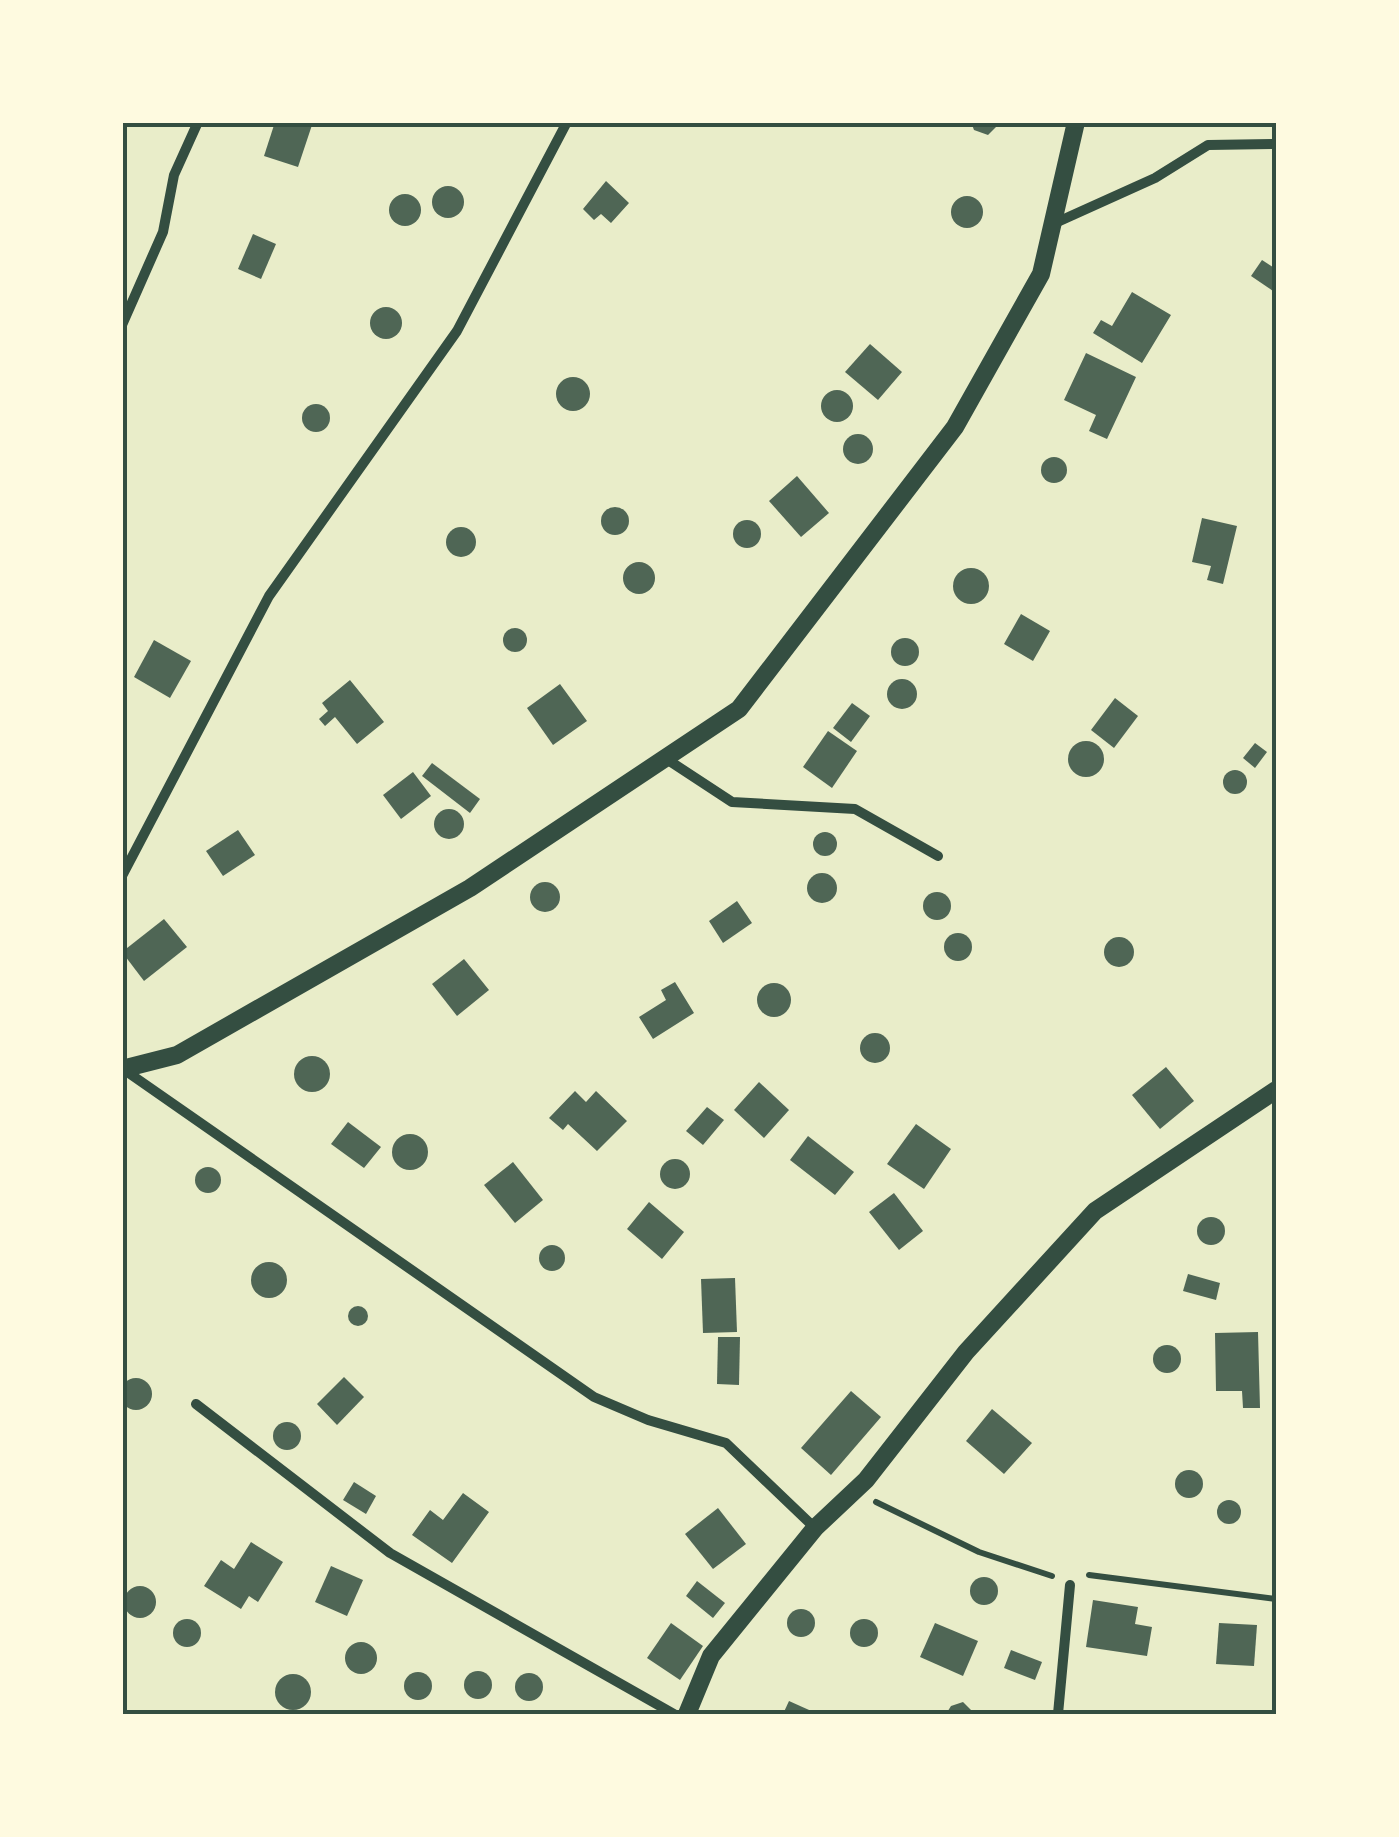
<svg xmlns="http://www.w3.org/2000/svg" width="1399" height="1837" viewBox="0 0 1399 1837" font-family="Montserrat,sans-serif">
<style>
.building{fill:#4f6655}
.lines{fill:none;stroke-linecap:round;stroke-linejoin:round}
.path{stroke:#344e41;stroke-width:6}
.minor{stroke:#344e41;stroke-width:10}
.tertiary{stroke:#344e41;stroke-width:18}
.neatline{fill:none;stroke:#344e41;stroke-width:4}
</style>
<rect width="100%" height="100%" fill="#e9edc9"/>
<g class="building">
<path d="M 275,122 L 313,122 L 298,167 L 264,156 Z"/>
<path d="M 971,122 L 1001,122 L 988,135 L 974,130 Z"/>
<path d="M 606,181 L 629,203 L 611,223 L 601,214 L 594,220 L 583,209 Z"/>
<circle cx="448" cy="202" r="16"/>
<circle cx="405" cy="210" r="16"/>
<circle cx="967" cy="212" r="16"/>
<path d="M 253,234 L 276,244 L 261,279 L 238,269 Z"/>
<path d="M 1262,260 L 1276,269 L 1276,293 L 1251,276 Z"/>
<path d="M 1132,292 L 1171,315 L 1142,363 L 1093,333 L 1101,320 L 1112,326 Z"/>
<circle cx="386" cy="323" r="16"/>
<path d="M 870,344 L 902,372 L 878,400 L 845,372 Z"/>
<path d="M 1086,353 L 1136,377 L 1107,439 L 1089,431 L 1096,415 L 1064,400 Z"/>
<circle cx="573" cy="394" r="17"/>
<circle cx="837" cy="406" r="16"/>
<circle cx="316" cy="418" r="14"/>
<circle cx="858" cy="449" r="15"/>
<circle cx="1054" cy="470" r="13"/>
<path d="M 797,476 L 829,513 L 801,537 L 769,501 Z"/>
<circle cx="615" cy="521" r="14"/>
<path d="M 1202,518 L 1237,526 L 1223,584 L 1207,580 L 1211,566 L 1192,562 Z"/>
<circle cx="747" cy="534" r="14"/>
<circle cx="461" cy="542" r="15"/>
<circle cx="639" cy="578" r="16"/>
<circle cx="971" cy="586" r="18"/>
<path d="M 1021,614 L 1050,631 L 1033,661 L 1004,644 Z"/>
<circle cx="515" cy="640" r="12"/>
<circle cx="905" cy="652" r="14"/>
<path d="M 154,640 L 191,661 L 170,698 L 134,677 Z"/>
<circle cx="902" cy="694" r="15"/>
<path d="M 350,680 L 384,722 L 357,744 L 335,717 L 325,726 L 319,719 L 328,711 L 322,703 Z"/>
<path d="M 560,684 L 587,721 L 553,745 L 527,708 Z"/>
<path d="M 1115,698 L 1138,716 L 1114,748 L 1091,730 Z"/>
<path d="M 852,703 L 870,716 L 851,742 L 833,728 Z"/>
<path d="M 828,731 L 857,751 L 832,788 L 803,767 Z"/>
<circle cx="1086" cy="759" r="18"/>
<path d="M 1255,743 L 1267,752 L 1255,768 L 1243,758 Z"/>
<path d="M 432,763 L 480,799 L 470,813 L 422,776 Z"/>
<circle cx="1235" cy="782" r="12"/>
<path d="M 413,772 L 431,796 L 401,819 L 383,795 Z"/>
<circle cx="449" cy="824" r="15"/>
<path d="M 238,830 L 255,855 L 223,876 L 206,851 Z"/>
<circle cx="825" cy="844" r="12"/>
<circle cx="822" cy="888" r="15"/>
<circle cx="545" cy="897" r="15"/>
<circle cx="937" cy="906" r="14"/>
<path d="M 737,901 L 752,923 L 723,943 L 709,921 Z"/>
<path d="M 164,919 L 187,947 L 144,981 L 122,952 Z"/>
<circle cx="958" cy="947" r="14"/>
<circle cx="1119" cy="952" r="15"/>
<path d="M 464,959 L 489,990 L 457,1016 L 432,984 Z"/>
<path d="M 675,982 L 694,1013 L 653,1039 L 639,1017 L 666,1000 L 661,990 Z"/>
<circle cx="774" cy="1000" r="17"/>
<circle cx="875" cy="1048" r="15"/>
<circle cx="312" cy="1074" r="18"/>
<path d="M 1166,1067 L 1194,1101 L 1160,1129 L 1132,1095 Z"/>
<path d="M 759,1082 L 789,1110 L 764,1138 L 734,1110 Z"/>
<path d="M 575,1091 L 586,1102 L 596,1091 L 627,1121 L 597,1151 L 568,1124 L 563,1130 L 549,1118 Z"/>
<path d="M 707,1107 L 724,1120 L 703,1145 L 686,1131 Z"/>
<path d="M 348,1122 L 381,1147 L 364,1168 L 331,1144 Z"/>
<path d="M 916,1124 L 951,1149 L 924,1189 L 887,1164 Z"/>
<circle cx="410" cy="1152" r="18"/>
<path d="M 808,1136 L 854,1172 L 835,1195 L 790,1160 Z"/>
<circle cx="675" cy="1174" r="15"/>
<path d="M 513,1162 L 543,1200 L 515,1223 L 484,1185 Z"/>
<circle cx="208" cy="1180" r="13"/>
<path d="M 894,1193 L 923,1231 L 899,1250 L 869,1212 Z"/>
<path d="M 649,1202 L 684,1232 L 662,1259 L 627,1229 Z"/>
<circle cx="1211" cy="1231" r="14"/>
<circle cx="552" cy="1258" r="13"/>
<circle cx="269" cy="1280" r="18"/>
<path d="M 1188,1274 L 1220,1283 L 1216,1300 L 1183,1291 Z"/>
<path d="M 735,1278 L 737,1332 L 703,1333 L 701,1279 Z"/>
<circle cx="358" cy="1316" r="10"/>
<path d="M 1258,1332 L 1260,1408 L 1243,1408 L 1242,1391 L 1216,1391 L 1215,1333 Z"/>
<path d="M 718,1337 L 740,1337 L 739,1385 L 717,1384 Z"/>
<circle cx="1167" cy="1359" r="14"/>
<path d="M 344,1377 L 364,1397 L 337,1425 L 317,1404 Z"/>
<circle cx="136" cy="1394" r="16"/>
<path d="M 851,1391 L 881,1417 L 831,1475 L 801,1448 Z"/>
<path d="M 992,1409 L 1032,1443 L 1004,1474 L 966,1441 Z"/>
<circle cx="287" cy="1436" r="14"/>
<circle cx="1189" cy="1484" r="14"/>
<path d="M 354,1482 L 376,1496 L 366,1514 L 343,1500 Z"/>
<path d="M 463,1493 L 489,1512 L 452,1563 L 412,1535 L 430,1510 L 443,1520 Z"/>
<circle cx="1229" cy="1512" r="12"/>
<path d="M 718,1508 L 746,1544 L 713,1569 L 685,1534 Z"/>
<path d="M 251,1542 L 283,1562 L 258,1602 L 249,1596 L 241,1609 L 204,1586 L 221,1560 L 234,1569 Z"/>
<path d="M 331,1566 L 363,1580 L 347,1616 L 315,1602 Z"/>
<circle cx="984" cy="1591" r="14"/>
<path d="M 697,1581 L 725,1603 L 713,1618 L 686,1596 Z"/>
<circle cx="140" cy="1602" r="16"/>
<path d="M 1093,1600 L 1138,1607 L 1135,1624 L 1152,1627 L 1147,1656 L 1086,1647 Z"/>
<circle cx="801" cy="1623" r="14"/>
<circle cx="864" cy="1633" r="14"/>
<circle cx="187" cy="1633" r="14"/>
<path d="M 671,1623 L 703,1646 L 680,1680 L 647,1658 Z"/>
<path d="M 935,1623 L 978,1641 L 963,1676 L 920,1657 Z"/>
<path d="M 1219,1623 L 1257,1625 L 1254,1666 L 1216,1664 Z"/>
<circle cx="361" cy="1658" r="16"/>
<path d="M 1011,1650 L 1042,1662 L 1035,1680 L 1004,1668 Z"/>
<circle cx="478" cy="1685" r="14"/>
<circle cx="418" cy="1686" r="14"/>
<circle cx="529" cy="1687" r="14"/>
<circle cx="293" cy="1692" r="18"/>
<path d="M 789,1701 L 818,1714 L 783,1714 Z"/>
<path d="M 963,1702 L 975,1714 L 946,1714 L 951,1706 Z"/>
</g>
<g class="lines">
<g class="path">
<path d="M 876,1502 L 979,1552 L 1052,1576"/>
<path d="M 1089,1575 L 1276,1599"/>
</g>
<g class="minor">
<path d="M 1053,224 L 1155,178 L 1208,145 L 1276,144"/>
<path d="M 122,325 L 163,232 L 174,175 L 198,122"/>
<path d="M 665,758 L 732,802 L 855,809 L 938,856"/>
<path d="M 122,876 L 269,596 L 457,331 L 567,122"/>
<path d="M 123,1069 L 594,1397 L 648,1420 L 726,1443 L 815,1528"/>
<path d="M 196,1404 L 390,1553 L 674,1714"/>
<path d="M 1058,1714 L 1070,1585"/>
</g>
<g class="tertiary">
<path d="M 122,1069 L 177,1055 L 470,888 L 739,709 L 955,427 L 1041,274 L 1076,122"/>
<path d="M 687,1714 L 711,1656 L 815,1528 L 866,1480 L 966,1352 L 1095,1211 L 1276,1090"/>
</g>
</g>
<rect width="1399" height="1837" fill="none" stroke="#fefae0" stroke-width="250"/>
<rect x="125" y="125" width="1149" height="1587" class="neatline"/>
</svg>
